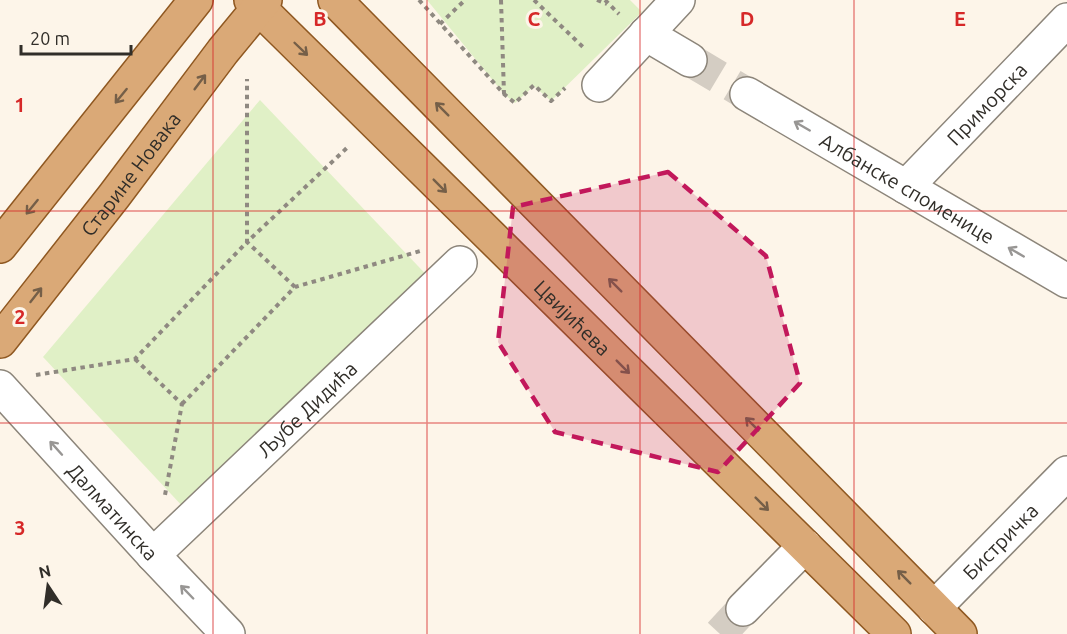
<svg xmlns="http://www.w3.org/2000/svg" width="1067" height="634" viewBox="0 0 1067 634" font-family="Ubuntu,sans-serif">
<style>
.green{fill:#e0f0c6}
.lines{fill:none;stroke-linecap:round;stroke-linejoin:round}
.minor-tunnel{stroke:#d4cdc3;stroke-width:33;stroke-dasharray:33 16;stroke-linecap:butt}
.minor-casing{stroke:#8c857a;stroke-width:36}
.major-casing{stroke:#8f5821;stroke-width:36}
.path{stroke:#8f8981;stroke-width:4;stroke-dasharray:4.5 4.5;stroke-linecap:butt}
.minor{stroke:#fff;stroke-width:33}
.major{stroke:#daa977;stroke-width:33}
.oneway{stroke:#755f48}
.oneway2{stroke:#989694}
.marked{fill:#c2185b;fill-opacity:0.2;stroke:#c2185b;stroke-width:4.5;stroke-dasharray:12 8;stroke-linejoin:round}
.grid{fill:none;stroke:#d62828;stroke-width:1.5;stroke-opacity:0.55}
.labels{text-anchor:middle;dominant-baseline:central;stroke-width:6;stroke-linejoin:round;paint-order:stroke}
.street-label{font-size:20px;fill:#312e29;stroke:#fdf5e9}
.grid-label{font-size:20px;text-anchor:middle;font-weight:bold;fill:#d62828;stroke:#fdf5e9;stroke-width:6;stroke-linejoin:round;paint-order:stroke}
</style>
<rect width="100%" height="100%" fill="#fdf5e9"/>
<g class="green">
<path d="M 427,0 L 630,0 L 642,12 L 551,101 L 534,86 L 515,103 L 504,94 Z"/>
<path d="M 260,100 L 437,286 L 199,524 L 43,357 Z"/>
</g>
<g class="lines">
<g class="minor-tunnel">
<path d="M 690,60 L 747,94"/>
<path d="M 720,634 L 743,609"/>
</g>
<defs>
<g id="minor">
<path d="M 646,34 L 690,60"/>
<path d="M 599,85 L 678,0"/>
<path id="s1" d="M 747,94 L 1067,281"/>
<path id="s2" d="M 906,187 L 1067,20"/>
<path id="s3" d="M 0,387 L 153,555 L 228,634"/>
<path id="s4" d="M 153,555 L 460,263"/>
<path id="s5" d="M 934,608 L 1067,473"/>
<path d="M 743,609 L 805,546"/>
</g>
<g id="major">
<path id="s6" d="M 251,0 L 894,634"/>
<path d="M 335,0 L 960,634"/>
<path d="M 0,246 L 196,0"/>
<path id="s7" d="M 0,341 L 114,196 L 223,51 L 265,0"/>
</g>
</defs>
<use href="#minor" class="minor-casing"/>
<use href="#major" class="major-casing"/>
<g class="path">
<path d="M 419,0 L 504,94 L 515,103 L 534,85 L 551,101 L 565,88"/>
<path d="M 501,0 L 504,94"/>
<path d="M 534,0 L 585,49"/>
<path d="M 597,0 L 607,4"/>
<path d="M 605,0 L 619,14"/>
<path d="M 440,24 L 465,0"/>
<path d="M 295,287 L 247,242 L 349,146"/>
<path d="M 135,359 L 182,404 L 165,495"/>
<path d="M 36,375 L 135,359 L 247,242 L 247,79"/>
<path d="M 182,404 L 295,287 L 420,251"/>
</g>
<use href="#minor" class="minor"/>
<use href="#major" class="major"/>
</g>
<defs><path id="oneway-shaft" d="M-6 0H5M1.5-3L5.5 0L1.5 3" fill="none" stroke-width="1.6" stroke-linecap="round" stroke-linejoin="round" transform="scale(1.5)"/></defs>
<g class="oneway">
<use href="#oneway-shaft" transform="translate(301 49) rotate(44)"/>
<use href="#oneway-shaft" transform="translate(200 82) rotate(-53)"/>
<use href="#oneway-shaft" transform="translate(121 96) rotate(129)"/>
<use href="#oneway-shaft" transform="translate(442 109) rotate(-135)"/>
<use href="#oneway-shaft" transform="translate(440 186) rotate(45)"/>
<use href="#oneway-shaft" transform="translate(32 207) rotate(129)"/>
<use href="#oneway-shaft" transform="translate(615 285) rotate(-135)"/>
<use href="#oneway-shaft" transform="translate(36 295) rotate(-52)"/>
<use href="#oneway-shaft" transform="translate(623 367) rotate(45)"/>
<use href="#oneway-shaft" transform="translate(752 424) rotate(-135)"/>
<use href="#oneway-shaft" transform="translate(762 504) rotate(45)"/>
<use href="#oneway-shaft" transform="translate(904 577) rotate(-135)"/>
</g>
<g class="oneway2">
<use href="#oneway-shaft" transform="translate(802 126) rotate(-150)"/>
<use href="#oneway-shaft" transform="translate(1016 252) rotate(-150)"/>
<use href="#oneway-shaft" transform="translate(56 448) rotate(-132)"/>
<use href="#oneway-shaft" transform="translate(187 592) rotate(-134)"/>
</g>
<path class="marked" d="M 668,172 L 766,256 L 800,383 L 718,472 L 555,432 L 498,342 L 513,207 Z"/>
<path class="grid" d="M 213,0 L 213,634M 427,0 L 427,634M 640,0 L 640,634M 854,0 L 854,634M 0,211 L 1067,211M 0,423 L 1067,423"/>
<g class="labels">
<g class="street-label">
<text stroke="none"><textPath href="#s2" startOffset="116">Приморска</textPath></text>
<text stroke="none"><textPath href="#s7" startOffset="212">Старине Новака</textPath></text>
<text stroke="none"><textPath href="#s1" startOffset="186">Албанске споменице</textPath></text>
<text stroke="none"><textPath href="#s6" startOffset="452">Цвијићева</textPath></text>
<text stroke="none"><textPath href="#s4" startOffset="212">Љубе Дидића</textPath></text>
<text stroke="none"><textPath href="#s3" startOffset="168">Далматинска</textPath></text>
<text stroke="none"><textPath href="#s5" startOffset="94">Бистричка</textPath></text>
</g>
</g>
<g class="grid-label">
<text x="320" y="26">B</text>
<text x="534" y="26">C</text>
<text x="747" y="26">D</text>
<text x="960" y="26">E</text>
<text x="20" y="112">1</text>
<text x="20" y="324">2</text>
<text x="20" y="535">3</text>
</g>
<g transform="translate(48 586) rotate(347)" stroke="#fdf5e9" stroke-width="4.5" paint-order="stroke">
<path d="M0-4.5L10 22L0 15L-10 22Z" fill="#312e29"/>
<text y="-9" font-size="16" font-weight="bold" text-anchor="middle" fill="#312e29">N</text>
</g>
<path d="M21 45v9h110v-9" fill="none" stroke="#312e29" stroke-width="3"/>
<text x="30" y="45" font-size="18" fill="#312e29" stroke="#fdf5e9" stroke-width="4.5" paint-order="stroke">20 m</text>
</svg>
